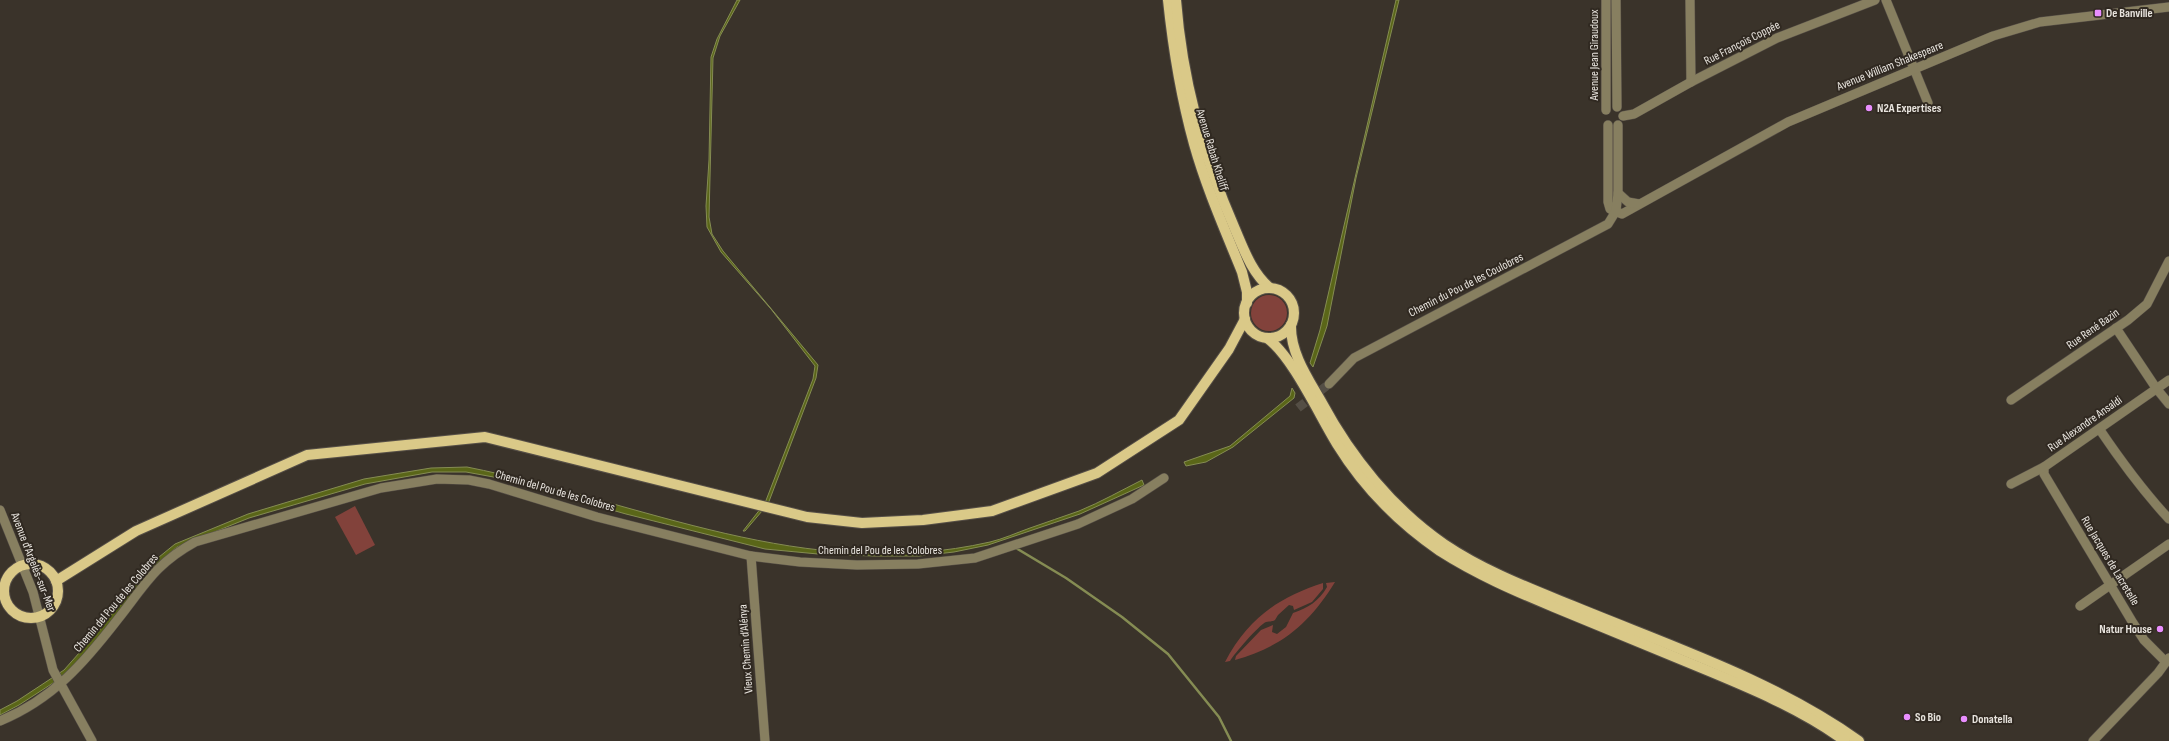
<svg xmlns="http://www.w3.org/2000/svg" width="2169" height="741" viewBox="0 0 2169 741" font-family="'Sofia Sans Condensed',sans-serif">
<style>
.green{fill:#82423b}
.water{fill:#5a6618;stroke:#858c53}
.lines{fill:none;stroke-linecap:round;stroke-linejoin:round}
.stream{stroke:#858c53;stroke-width:2.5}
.minor-tunnel{stroke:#544e45;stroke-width:9;stroke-dasharray:9 4.5;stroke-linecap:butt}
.minor-casing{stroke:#564f47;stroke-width:10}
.major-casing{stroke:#564f47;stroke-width:12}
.minor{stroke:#877f60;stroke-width:9}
.major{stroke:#dac988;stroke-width:10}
.poi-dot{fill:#e98efe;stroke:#302921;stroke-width:1.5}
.labels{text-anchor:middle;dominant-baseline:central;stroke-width:4;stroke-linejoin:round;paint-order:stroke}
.poi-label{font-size:12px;font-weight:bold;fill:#e8e4de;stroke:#302921;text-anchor:start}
.street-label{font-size:12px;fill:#e8e4de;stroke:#302921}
</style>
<rect width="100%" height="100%" fill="#3a332a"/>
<g class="green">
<circle cx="1269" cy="313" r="18"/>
<path d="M 355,506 L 375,545 L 356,555 L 335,517 Z"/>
<path d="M 1335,582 C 1310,623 1282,647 1235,660 L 1236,656 L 1261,630 L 1273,625 L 1272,632 L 1277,634 L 1286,627 L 1293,613 C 1308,608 1319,601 1327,587 L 1326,583 Z"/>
<path d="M 1323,583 L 1323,589 L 1312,602 L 1294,610 L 1293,606 L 1289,605 L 1278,615 L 1275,620 C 1272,622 1269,621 1266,622 C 1259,625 1234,654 1230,661 L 1225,662 C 1248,619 1277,598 1323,583 Z"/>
</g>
<g class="water">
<path d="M 737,0 L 740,0 L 720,36 L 713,58 L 709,217 L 712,234 L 723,251 L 818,365 L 816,378 L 768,504 L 745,531 L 743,531 L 765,503 L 813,379 L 815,366 L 771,309 L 721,252 L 707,227 L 706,206 L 709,160 L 711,57 L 717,39 Z"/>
<path d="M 1396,0 L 1399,0 L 1356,178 L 1327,326 L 1313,367 L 1310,363 L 1320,330 Z"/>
<path d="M 1292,388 L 1295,393 L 1294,398 L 1233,447 L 1206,462 L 1186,466 L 1184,462 L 1230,446 L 1290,396 Z"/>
<path d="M 467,467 C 643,502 805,584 990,542 C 1003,539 1016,533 1030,528 C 1046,522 1063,517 1079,511 C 1101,502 1122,490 1142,480 L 1144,485 L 1080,514 L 988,545 L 954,552 L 919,556 L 874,556 L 818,554 L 765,549 L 626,514 L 499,478 L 466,472 L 432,472 L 365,484 L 249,518 L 177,547 L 151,569 L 106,629 L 67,674 L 19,705 L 0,715 L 0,710 L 17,701 L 64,670 L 103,626 L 148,566 L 175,544 L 248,514 L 364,479 L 431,468 Z"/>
</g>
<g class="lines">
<path class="stream" d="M 1016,548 L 1066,578 L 1122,617 L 1168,654 L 1219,717 L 1231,741"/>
<path class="minor-tunnel" d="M 1298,408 L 1329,384"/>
<defs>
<g id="minor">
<path d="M 1606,0 L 1606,110"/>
<path d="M 1616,0 L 1617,107"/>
<path d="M 1690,0 L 1691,82"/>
<path d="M 1886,0 L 1928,103"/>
<path d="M 1623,116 L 1634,114 L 1691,82 L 1777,38 L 1875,0"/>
<path d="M 1608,125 L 1608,202 L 1610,209 L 1622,214 L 1788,122 L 1993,36 L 2040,22 L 2169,7"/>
<path d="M 1618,193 L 1628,202 L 1639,204"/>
<path d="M 2116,328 L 2156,388 L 2169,404"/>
<path d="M 1329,384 L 1354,358 L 1608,224 L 1616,211 L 1618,193 L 1618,125"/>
<path d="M 2011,400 L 2128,320 L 2147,304 L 2169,261"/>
<path d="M 2100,430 C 2121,461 2143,491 2169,519"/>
<path d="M 2044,467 L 2044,474 L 2133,623 L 2144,640 L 2166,662"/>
<path d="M 2011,484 L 2044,467 L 2169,380"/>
<path d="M 0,510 L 33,592 L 53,670 L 92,741"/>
<path d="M 751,556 L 765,741"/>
<path d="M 2080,606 L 2169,544"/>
<path d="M 0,721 C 53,699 84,663 118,619 C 145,585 155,564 195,542 L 381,488 L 437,479 L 469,480 L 489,484 L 597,517 L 751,556 L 800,562 L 857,565 L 918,564 L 975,558 L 1078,524 L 1132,499 L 1164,478"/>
<path d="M 2093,741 L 2158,673 L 2169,658"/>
</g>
<g id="major">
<path d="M 1168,0 C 1173,48 1181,97 1194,144 C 1206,187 1225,230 1242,272 L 1247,292 L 1247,303"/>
<path d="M 1176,0 C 1182,79 1203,156 1235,229 C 1244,250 1252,273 1270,288"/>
<circle cx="1269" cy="313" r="25"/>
<path d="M 1291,325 C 1290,353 1309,380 1322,403 C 1351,457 1393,509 1444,544 C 1484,571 1529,588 1573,606 C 1670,646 1773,680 1859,741"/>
<path d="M 1267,338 C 1293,357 1319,415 1337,444 C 1363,486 1399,523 1440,551 C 1476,574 1515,591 1554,607 C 1603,627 1651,647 1699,667 C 1750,688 1801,709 1845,741"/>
<circle cx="31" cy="591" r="27"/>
<path d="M 56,581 L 136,531 L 307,455 L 485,437 L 807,517 L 862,523 L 923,520 L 992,511 L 1097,473 L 1179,420 L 1229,349 L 1245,319"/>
</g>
</defs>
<use href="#minor" class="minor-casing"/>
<use href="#major" class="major-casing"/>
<use href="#minor" class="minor"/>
<use href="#major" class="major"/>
</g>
<g class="poi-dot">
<rect x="2094" y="9" width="8" height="8" rx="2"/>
<circle cx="1869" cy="108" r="4"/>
<circle cx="2160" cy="629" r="4"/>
<circle cx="1907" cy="717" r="4"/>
<circle cx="1964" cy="719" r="4"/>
</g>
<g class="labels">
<g class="poi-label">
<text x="2106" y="13">De Banville</text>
<text x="1877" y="108">N2A Expertises</text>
<text x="2152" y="629" text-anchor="end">Natur House</text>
<text x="1915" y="717">So Bio</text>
<text x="1972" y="719">Donatella</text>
</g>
<g class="street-label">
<text transform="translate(1742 43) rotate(-27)">Rue François Coppée</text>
<text transform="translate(1594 55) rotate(-90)">Avenue Jean Giraudoux</text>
<text transform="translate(1890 66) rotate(-22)">Avenue William Shakespeare</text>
<text transform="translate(1212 150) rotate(73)">Avenue Rabah Kheliff</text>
<text transform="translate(1466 285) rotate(-27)">Chemin du Pou de les Coulobres</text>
<text transform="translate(2093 329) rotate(-35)">Rue René Bazin</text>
<text transform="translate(2085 424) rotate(-35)">Rue Alexandre Ansaldi</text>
<text transform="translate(555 491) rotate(16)">Chemin del Pou de les Colobres</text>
<text x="880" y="550">Chemin del Pou de les Colobres</text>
<text transform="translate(2110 561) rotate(59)">Rue Jacques de Lacretelle</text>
<text transform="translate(33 562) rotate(69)">Avenue d'Argelès-sur-Mer</text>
<text transform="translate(116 603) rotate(-50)">Chemin del Pou de les Colobres</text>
<text transform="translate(746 649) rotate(-94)">Vieux Chemin d’Alénya</text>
</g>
</g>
</svg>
